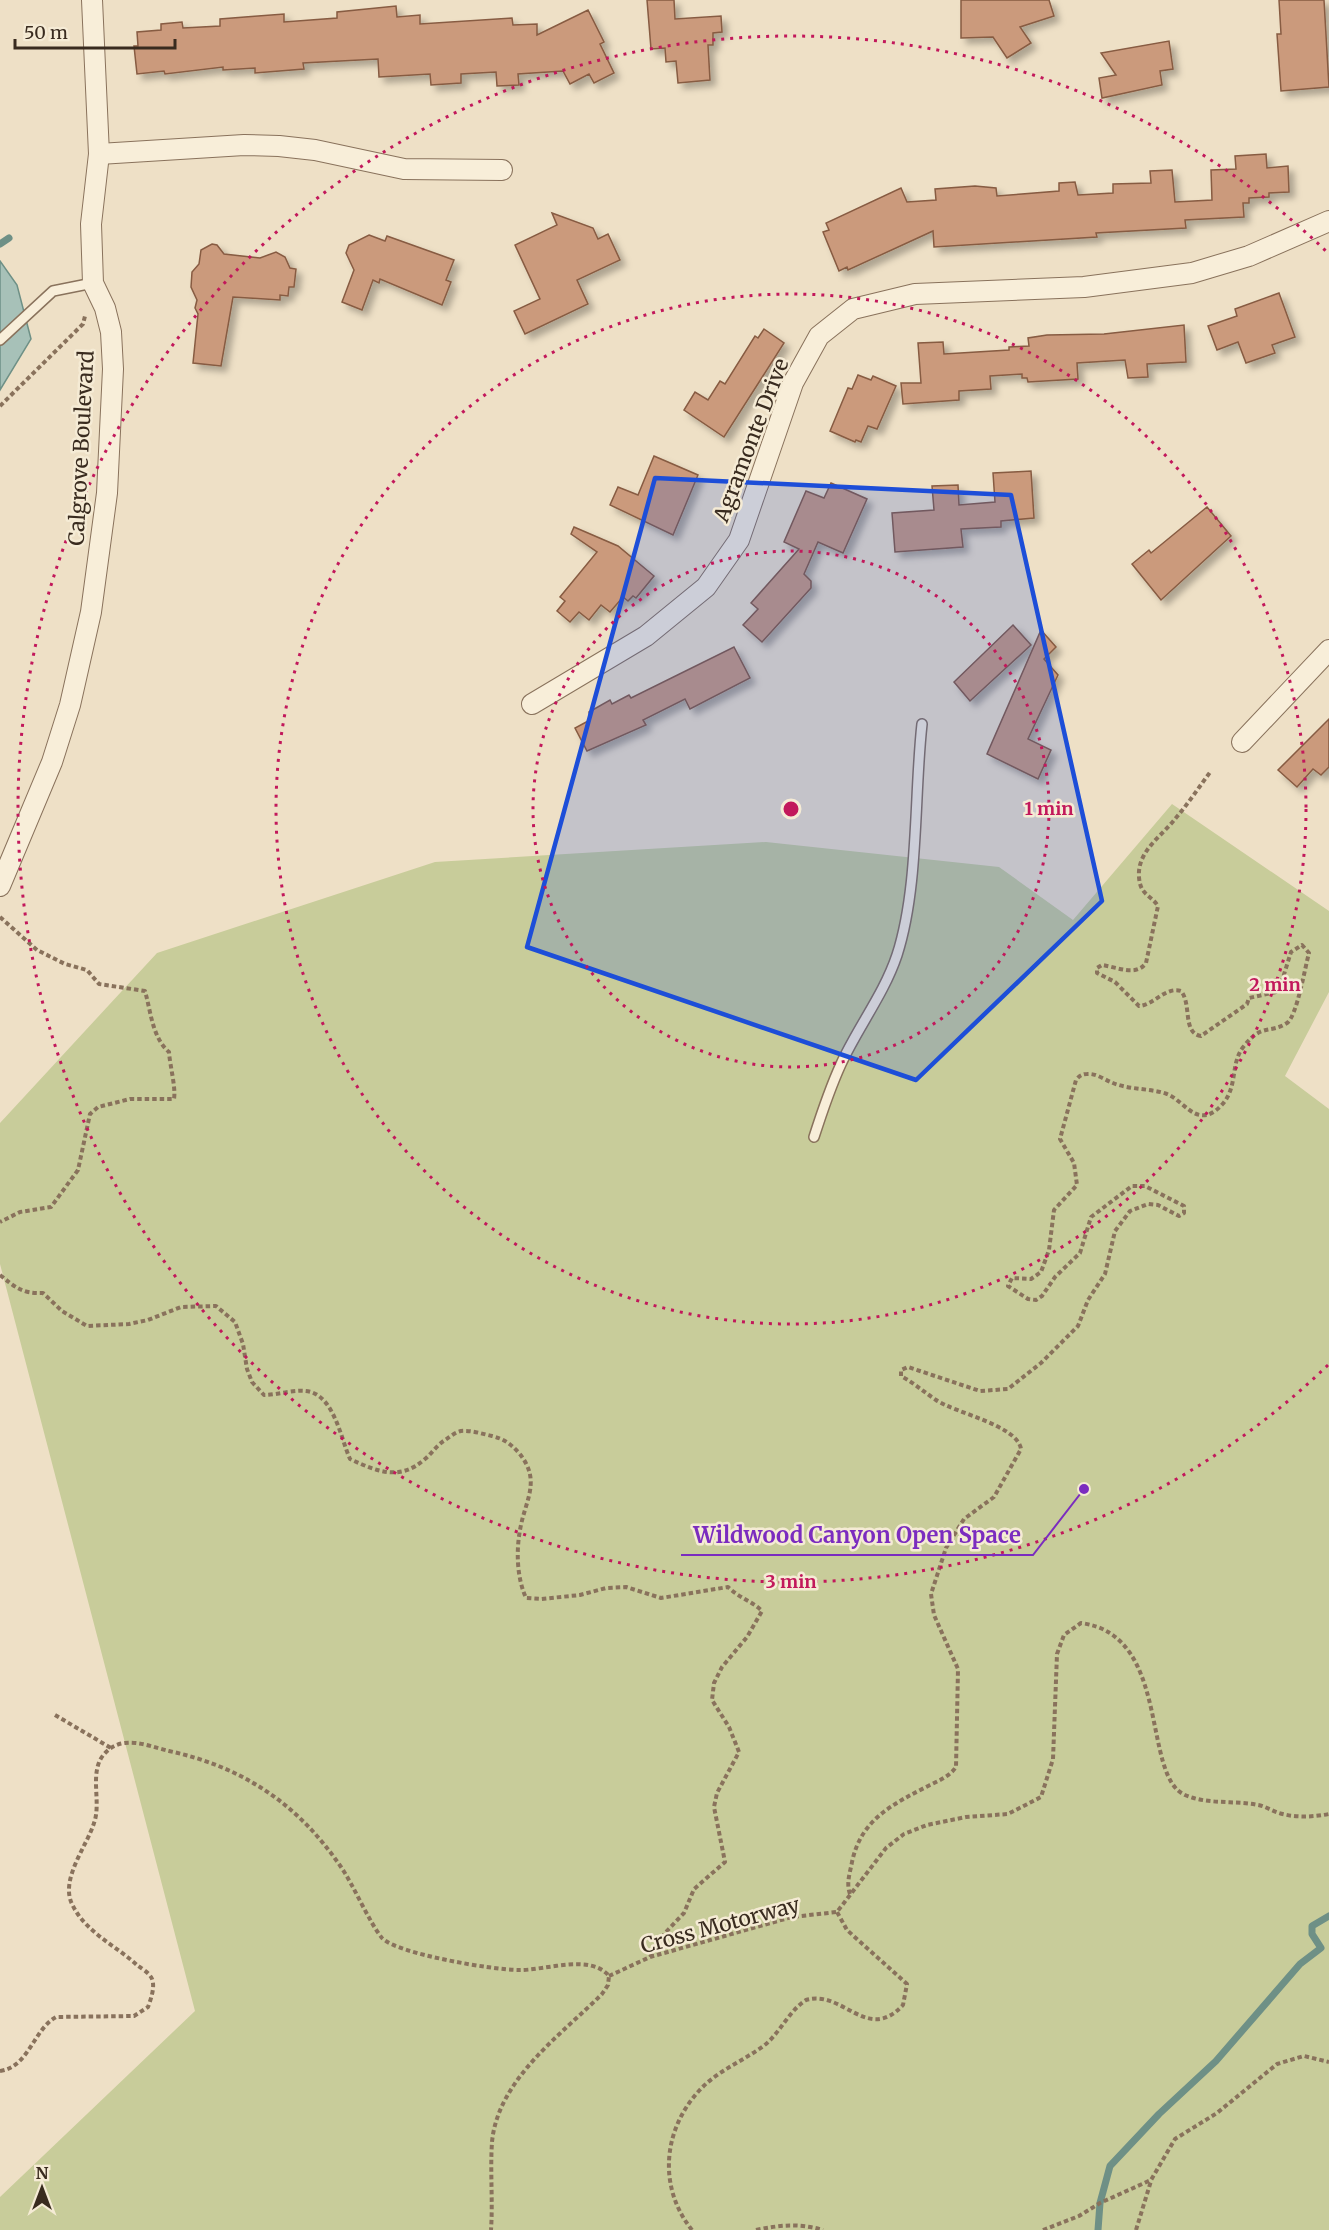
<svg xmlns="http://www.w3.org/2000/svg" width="1329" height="2230" viewBox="0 0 1329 2230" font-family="Merriweather,serif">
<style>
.green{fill:#c8cc9a}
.water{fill:#a7c1b8;stroke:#6e9086;stroke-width:1.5}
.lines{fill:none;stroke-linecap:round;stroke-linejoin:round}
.stream{stroke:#6e9086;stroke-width:7}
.building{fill:#cb9a7c;stroke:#875b42;stroke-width:1.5;filter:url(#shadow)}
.lane-casing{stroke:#89725c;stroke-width:12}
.street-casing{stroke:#89725c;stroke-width:22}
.path{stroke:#89725c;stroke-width:4;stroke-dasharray:4.5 3;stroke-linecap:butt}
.lane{stroke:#f8eed9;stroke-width:9}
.street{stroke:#f8eed9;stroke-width:20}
.marked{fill:#1d4ed8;fill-opacity:0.2;stroke:#1d4ed8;stroke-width:4.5;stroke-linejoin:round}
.ring{fill:none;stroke:#c2185b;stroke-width:3;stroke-dasharray:3 6}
.labels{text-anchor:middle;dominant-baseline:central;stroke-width:5;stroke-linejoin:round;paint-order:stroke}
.street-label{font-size:21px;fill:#392b1f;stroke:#f5ebd5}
.centre{fill:#c2185b;stroke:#f5ebd5;stroke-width:3}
.ring-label{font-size:18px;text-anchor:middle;font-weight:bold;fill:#c2185b;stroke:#f5ebd5;stroke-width:5;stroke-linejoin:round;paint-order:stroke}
.leader{fill:none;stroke:#7b2cbf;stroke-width:2}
.callout-dot{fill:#7b2cbf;stroke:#f5ebd5;stroke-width:2}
.callout-label{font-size:22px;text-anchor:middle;font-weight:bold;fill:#7b2cbf;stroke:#f5ebd5;stroke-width:5;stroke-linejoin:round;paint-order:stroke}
</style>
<defs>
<filter id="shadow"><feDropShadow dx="5.5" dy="5.5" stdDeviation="3" flood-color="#0004"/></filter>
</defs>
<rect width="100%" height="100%" fill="#eee0c6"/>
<path class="green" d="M 1172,804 L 1329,911 L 1329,992 L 1285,1076 L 1329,1109 L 1329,2230 L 0,2230 L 0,2197 L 195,2011 L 0,1264 L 0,1123 L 157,953 L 435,862 L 766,842 L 999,867 L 1073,920 Z"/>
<path class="water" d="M 0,261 L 17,285 L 31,339 L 0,390 Z"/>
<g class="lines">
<g class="stream">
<path d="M 0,244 L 9,238"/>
<path d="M 1098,2230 L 1100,2203 L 1110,2166 L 1159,2114 L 1216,2061 L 1300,1964 L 1321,1948 L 1312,1934 L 1312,1926 L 1329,1916"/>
</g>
</g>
<g class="building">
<path d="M 647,0 L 674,0 L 675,19 L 721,16 L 722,32 L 713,33 L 713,45 L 708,45 L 710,80 L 678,83 L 676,61 L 666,62 L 665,48 L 651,49 Z"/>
<path d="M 961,0 L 1049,0 L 1054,16 L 1020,27 L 1031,43 L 1007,58 L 993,37 L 961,38 Z"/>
<path d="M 1279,0 L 1324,0 L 1329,87 L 1281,91 L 1277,34 L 1281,34 Z"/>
<path d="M 396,6 L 397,17 L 420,15 L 420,24 L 512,18 L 513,25 L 537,24 L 537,35 L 588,10 L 604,42 L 600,44 L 614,73 L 594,83 L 589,74 L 570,84 L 563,71 L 518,74 L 519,85 L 497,86 L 496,72 L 461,74 L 461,83 L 431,85 L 430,74 L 379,77 L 378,59 L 303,63 L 304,69 L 255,73 L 255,68 L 223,70 L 223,67 L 165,74 L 164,71 L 137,74 L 134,46 L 138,46 L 137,32 L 161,30 L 161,24 L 182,22 L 183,28 L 220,26 L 220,19 L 284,14 L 284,22 L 337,18 L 337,12 Z"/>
<path d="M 1169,41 L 1173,69 L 1160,71 L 1162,85 L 1102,98 L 1099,78 L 1116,75 L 1101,53 Z"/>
<path d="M 1266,154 L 1267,168 L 1288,166 L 1289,192 L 1269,193 L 1269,197 L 1249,198 L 1249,203 L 1243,203 L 1244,217 L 1185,220 L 1186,228 L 1096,233 L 1097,237 L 934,247 L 933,231 L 848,270 L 847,267 L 839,271 L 823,232 L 829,230 L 826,223 L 901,188 L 907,202 L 936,200 L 935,189 L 975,186 L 996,188 L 997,196 L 1059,191 L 1059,183 L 1075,182 L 1078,195 L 1113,193 L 1113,184 L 1151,183 L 1150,171 L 1172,170 L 1175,202 L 1212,200 L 1211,170 L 1236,169 L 1235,156 Z"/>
<path d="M 552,213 L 593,228 L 598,239 L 608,234 L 620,260 L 577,280 L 588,304 L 525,334 L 514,311 L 540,299 L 515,245 L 557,225 Z"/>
<path d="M 369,235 L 385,241 L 387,236 L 454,260 L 446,280 L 451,282 L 442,305 L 380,279 L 379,283 L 373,280 L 362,310 L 342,302 L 354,270 L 346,253 L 349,245 Z"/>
<path d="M 212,244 L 217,245 L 224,254 L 260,258 L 276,252 L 285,257 L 290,268 L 296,269 L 294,287 L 289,287 L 288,296 L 280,295 L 280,300 L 233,297 L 221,366 L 193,363 L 198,314 L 195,308 L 197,300 L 191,287 L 192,272 L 199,264 L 201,250 Z"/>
<path d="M 1279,293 L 1295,337 L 1272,345 L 1275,353 L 1246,363 L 1238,342 L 1217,350 L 1208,326 L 1237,316 L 1235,309 Z"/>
<path d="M 1184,325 L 1186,362 L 1147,364 L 1148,377 L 1128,378 L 1125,360 L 1077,363 L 1078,379 L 1028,382 L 1027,378 L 1022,378 L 1022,374 L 990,376 L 991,389 L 959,391 L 959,400 L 903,404 L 901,383 L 921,383 L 918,343 L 943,342 L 944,354 L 1009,350 L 1009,347 L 1029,346 L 1028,338 L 1047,335 L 1104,334 Z"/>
<path d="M 764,329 L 784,343 L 724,437 L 684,410 L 695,392 L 708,400 L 720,381 L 725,384 L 755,336 L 758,338 Z"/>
<path d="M 858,375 L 871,380 L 873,376 L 896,386 L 877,429 L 868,426 L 861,442 L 856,440 L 855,442 L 830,431 L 848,388 L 852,389 Z"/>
<path d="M 654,456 L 698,475 L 673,535 L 610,505 L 618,487 L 638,495 Z"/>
<path d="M 1031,471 L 1034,518 L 1001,521 L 1001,527 L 961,529 L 963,547 L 895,552 L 892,513 L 934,510 L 932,486 L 958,485 L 959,505 L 995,502 L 993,473 Z"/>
<path d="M 831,483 L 867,499 L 843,553 L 818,542 L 804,574 L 811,581 L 811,588 L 762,642 L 743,625 L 758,609 L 751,603 L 799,549 L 784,542 L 806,491 L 824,498 Z"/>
<path d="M 1207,507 L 1231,536 L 1161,600 L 1132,564 L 1149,550 L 1151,553 Z"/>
<path d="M 574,527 L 618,546 L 654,576 L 636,598 L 633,596 L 628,601 L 623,597 L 610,612 L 601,605 L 589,620 L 579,612 L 570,622 L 557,611 L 565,601 L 560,597 L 597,552 L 571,534 Z"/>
<path d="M 1013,625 L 1031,645 L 970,701 L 954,682 Z"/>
<path d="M 1041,630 L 1056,647 L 1044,659 L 1058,675 L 1028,739 L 1051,750 L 1038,779 L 987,754 Z"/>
<path d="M 734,647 L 750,678 L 690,709 L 685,699 L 643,720 L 646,725 L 587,751 L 575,728 L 590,720 L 589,712 L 610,700 L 612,704 L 629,695 L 631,698 Z"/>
<path d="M 1329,719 L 1329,767 L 1321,775 L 1313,769 L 1297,787 L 1278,770 Z"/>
</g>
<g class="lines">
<defs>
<g id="lane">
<path d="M 0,340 L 53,291 L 93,283"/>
<path d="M 814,1137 C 822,1112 830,1088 841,1064 C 858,1027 884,994 897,955 C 919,887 914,796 922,724"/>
</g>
<g id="street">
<path d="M 99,154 L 244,145 L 279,146 L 315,150 L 404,169 L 502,170"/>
<path d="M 532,704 L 646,636 L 706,587 L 739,540 L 793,383 L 819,336 L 853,309 L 915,294 L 1084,287 L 1192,273 L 1249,256 L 1329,221"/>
<path d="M 1242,742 L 1329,650"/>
<path d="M 0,886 L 52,762 L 70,705 L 91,612 L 107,493 L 113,369 L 111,332 L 105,308 L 93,283 L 91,224 L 99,154 L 92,0"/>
</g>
</defs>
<use href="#lane" class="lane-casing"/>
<use href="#street" class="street-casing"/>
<g class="path">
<path d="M 0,406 L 83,324 L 85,316"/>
<path d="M 0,917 L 37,950 L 65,964 L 87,970 L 99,984 L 145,991 C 151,1012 152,1037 169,1052 C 170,1066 176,1088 174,1099 L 130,1099 L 98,1107 L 90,1114 L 78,1170 L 51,1207 L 20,1212 L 0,1222"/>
<path d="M 0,1275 C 15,1287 22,1294 43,1293 L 62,1311 L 87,1326 L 129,1324 L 148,1320 L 181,1307 L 216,1306 L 235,1322 L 243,1344 L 247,1369 L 252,1382 L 264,1395 C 278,1395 298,1388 311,1392 C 335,1400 341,1439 350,1459 C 378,1472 400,1481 425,1459 C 432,1453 437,1445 445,1440 C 450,1437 455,1432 461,1431 C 471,1430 483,1434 492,1436 C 504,1439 511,1444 519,1453 C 542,1481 525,1500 520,1530 C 516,1552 517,1578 526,1598 L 541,1599 L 580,1595 L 606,1588 L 626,1587 L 661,1598 L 728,1587 C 739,1598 752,1601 762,1611 L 747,1637 L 722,1667 L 714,1683 L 712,1700 L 729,1727 L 739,1752 L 717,1793 L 714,1807 L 725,1862 L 694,1889 L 684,1913 L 665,1933 L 650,1957"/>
<path d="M 55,1715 L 111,1748"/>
<path d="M 850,1894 C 846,1883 850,1873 852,1862 C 861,1819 893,1804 930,1785 C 940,1780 950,1776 956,1767 L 958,1669 L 934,1615 L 931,1594 L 946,1548 L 964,1519 L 994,1497 L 1021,1449 C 1017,1425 955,1413 936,1400 C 924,1392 914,1383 901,1376 L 901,1370 L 908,1367 L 980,1391 L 1008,1389 L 1041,1363 L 1078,1326 L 1088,1300 L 1105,1274 L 1115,1231 L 1130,1211 L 1148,1204 L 1158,1205 L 1179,1216 L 1184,1213 L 1184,1206 L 1145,1186 L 1132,1186 L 1091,1217 L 1080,1253 L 1055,1277 L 1042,1296 L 1036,1300 L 1028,1299 L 1008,1286 L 1012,1278 L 1031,1279 L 1041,1272 L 1049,1250 L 1054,1210 L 1077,1185 L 1074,1163 L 1060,1139 L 1076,1080 C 1079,1076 1082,1074 1087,1074 C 1096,1073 1105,1080 1113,1083 C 1130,1090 1150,1088 1167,1094 C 1184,1101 1195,1125 1215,1111 C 1241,1092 1228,1065 1244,1046 C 1262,1023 1270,1034 1287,1023 C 1297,1016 1305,967 1309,953 L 1302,945 L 1291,952 L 1281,984 L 1276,992 L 1249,998 L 1247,1004 L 1201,1036 C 1182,1033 1192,1004 1181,991 C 1166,986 1154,1005 1139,1006 L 1115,982 L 1097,973 L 1097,968 L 1102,965 C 1117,967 1136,977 1146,963 L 1158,906 C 1151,895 1140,895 1139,877 C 1137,851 1162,836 1175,819 C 1188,804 1199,787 1211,771"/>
<path d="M 609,1976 L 650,1957 L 792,1917 L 837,1912 L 886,1848 L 904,1834 L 927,1825 L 966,1817 L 1008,1814 L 1041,1797 L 1053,1759 L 1057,1654 L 1064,1635 L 1081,1623 C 1172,1635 1141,1776 1185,1795 C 1208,1805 1234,1800 1258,1805 C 1265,1806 1272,1811 1279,1813 C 1295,1818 1313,1817 1329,1814"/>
<path d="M 0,2071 C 29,2067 33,2030 56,2017 L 134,2016 L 148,2007 C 151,1999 156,1985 151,1977 C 148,1972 141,1968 137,1965 C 115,1945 85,1932 72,1904 C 60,1879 87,1846 94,1823 C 101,1804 91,1779 100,1760 C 105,1751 114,1744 125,1743 C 139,1741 156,1748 169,1751 C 243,1767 298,1804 341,1867 C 354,1886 369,1922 382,1938 C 397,1954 494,1970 518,1970 C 544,1971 590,1953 609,1976 L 608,1985 L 602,1994 C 561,2035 498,2079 492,2142 C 490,2171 493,2201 491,2230"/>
<path d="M 692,2230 C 655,2184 664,2121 708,2082 C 726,2067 748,2058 766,2044 C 781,2031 789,2011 806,2000 C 843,1989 867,2044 903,2005 L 907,1984 L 847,1930 L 837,1912"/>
<path d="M 756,2230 C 780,2225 799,2223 823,2230"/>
<path d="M 1043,2230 L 1079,2216 L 1100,2203 L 1151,2180 L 1175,2139 L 1217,2113 L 1277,2064 L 1304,2056 L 1329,2062"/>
<path d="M 1136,2230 L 1151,2181"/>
</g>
<use href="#lane" class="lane"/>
<use href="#street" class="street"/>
</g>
<path class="marked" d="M 655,478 L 1011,495 L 1102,901 L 916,1080 L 527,947 Z"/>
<g class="ring">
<circle cx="791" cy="809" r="258"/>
<circle cx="791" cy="809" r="515"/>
<path d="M1328 1365A773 773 0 1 1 1328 253"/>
</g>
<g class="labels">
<g class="street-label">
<text transform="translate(751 440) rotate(-69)">Agramonte Drive</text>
<text transform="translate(81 448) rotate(-87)">Calgrove Boulevard</text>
<text transform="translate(720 1925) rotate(-15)">Cross Motorway</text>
</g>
</g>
<circle cx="791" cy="809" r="9" class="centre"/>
<g class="ring-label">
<text x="1049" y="815">1 min</text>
<text x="1275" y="991">2 min</text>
<text x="791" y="1588">3 min</text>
</g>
<path class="leader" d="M1084 1489L1033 1555H681"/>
<circle class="callout-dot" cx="1084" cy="1489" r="6"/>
<g class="callout-label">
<text x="857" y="1543">Wildwood Canyon Open Space</text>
</g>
<g transform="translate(42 2188)" stroke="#f5ebd5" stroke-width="4.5" paint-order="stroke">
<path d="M0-4.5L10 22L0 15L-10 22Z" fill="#392b1f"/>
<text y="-9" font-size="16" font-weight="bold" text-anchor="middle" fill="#392b1f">N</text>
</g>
<path d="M15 39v9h160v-9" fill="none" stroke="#392b1f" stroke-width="3"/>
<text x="24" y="39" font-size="18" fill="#392b1f" stroke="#f5ebd5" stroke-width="4.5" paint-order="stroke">50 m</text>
</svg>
